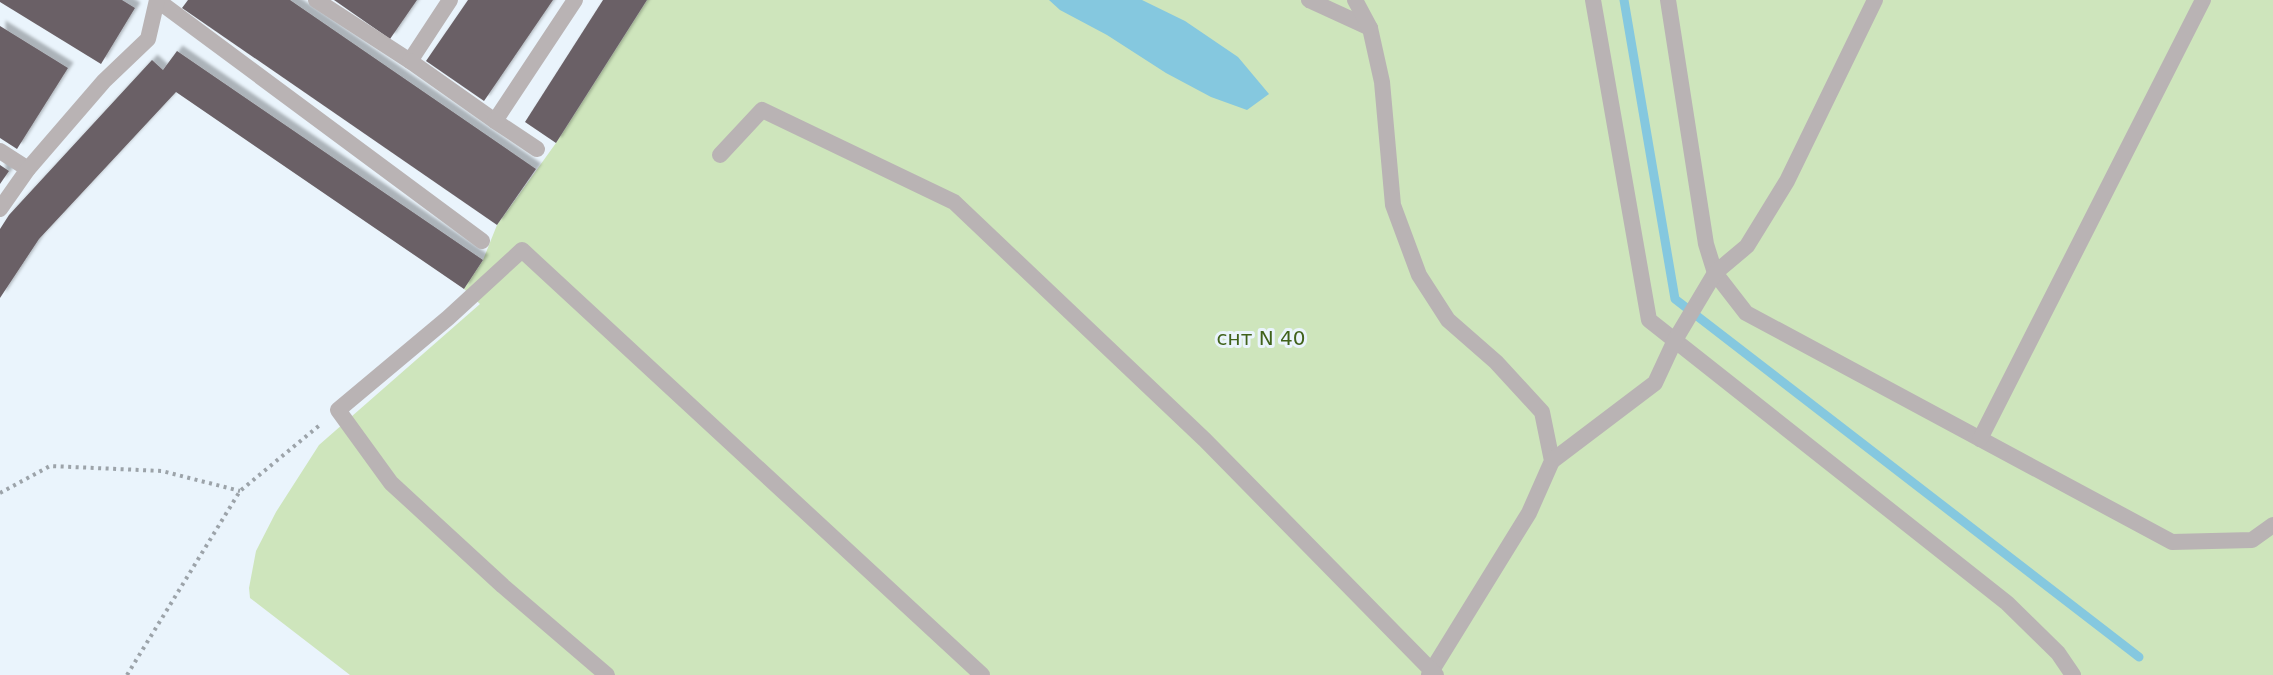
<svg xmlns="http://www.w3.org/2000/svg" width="2273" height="675" viewBox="0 0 2273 675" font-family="'DejaVu Sans',sans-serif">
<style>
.green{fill:#cee5bc}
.water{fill:#85c8df}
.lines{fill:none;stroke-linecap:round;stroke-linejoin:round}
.stream{stroke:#85c8df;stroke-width:9}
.building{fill:#6b6166;filter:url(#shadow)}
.path{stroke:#9ca3a9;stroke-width:4;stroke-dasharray:3 4.5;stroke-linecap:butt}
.lane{stroke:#b9b3b4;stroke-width:16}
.labels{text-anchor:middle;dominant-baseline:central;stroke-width:6;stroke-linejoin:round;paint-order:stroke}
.park-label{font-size:20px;fill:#40621b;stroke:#eaf4fc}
</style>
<defs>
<filter id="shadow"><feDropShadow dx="5.5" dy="-5.5" stdDeviation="1.5" flood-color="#0004"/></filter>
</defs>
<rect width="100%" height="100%" fill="#eaf4fc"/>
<path class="green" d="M 647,0 L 2273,0 L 2273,675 L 350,675 L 250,598 L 249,588 L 256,551 L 276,512 L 319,445 L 480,304 L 464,289 L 483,260 L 497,225 L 556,143 Z"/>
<path class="water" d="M 1049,0 L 1142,0 L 1185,21 L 1238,57 L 1269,94 L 1247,110 L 1211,97 L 1166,73 L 1107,35 L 1060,10 Z"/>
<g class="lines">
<path class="stream" d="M 1624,0 L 1675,299 L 2139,657"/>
</g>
<g class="building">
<path d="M 0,0 L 122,0 L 135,8 L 101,64 L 0,2 Z"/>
<path d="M 188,0 L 290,0 L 536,169 L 497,225 L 182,8 Z"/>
<path d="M 334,0 L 417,0 L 390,39 Z"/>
<path d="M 468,0 L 553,0 L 484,101 L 426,61 Z"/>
<path d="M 603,0 L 647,0 L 556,143 L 525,122 Z"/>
<path d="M 0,26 L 68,68 L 17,149 L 0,138 Z"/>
<path d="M 177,51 L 483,260 L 464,289 L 176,92 L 39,239 L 0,298 L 0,229 L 9,215 L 152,60 L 163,70 Z"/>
<path d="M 0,165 L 9,171 L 0,184 Z"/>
</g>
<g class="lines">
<g class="path">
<path d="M 0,493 L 50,466 L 162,471 L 240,491"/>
<path d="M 127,675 L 240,491 L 321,424"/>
</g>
<g class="lane">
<path d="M 157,0 L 482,241"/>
<path d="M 316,0 L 410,61 L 450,0"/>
<path d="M 1309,0 L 1370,28"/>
<path d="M 1355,0 L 1370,28 L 1382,82 L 1393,205 L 1419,275 L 1448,320 L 1496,362 L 1542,412 L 1552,461 L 1529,513 L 1429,675"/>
<path d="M 1593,0 L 1649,320 L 2007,603 L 2058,653 L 2073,675"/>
<path d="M 1668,0 L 1706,244 L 1715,273 L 1746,313 L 2172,542 L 2252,540 L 2273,525"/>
<path d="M 410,61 L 495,121"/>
<path d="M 537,149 L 495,121 L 575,0"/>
<path d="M 0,151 L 28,169"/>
<path d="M 720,155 L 762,110 L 954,202 L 1205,440 L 1436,675"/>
<path d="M 0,209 L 28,169 L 104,81 L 148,39 L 157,0"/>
<path d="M 1980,439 L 2203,0"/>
<path d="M 1552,461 L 1655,383 L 1675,340 L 1715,273 L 1747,246 L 1787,181 L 1875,0"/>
<path d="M 607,675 L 503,586 L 391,483 L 338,410 L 448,318 L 522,250 L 982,675"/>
</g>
</g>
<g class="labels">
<g class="park-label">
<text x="1261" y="338">снт N 40</text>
</g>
</g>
</svg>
